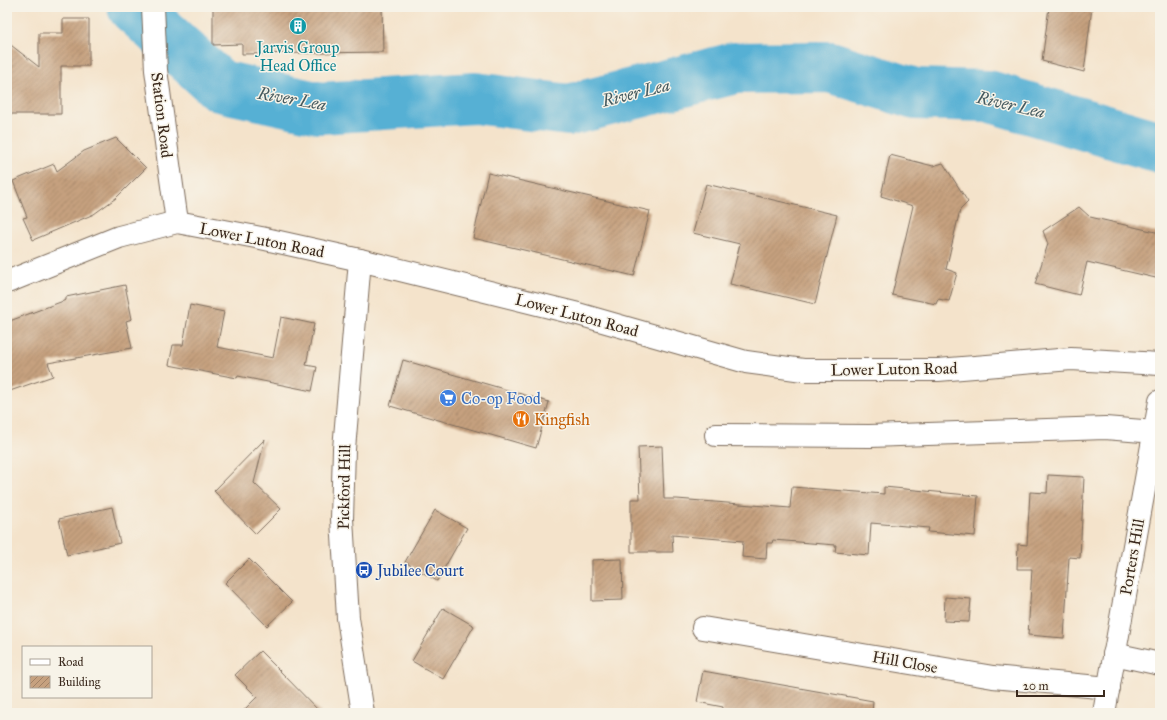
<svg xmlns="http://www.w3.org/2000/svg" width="1167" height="720" viewBox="0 0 1167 720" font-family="'IM FELL Great Primer',serif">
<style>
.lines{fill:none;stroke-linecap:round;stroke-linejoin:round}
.river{stroke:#56b0d4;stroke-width:52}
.building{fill:url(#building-hatch)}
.minor-casing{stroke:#7c6b5b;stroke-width:24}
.secondary-casing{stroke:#7c6b5b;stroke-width:24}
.minor{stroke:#fff;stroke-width:22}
.secondary{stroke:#fff;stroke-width:22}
.labels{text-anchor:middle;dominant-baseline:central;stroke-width:3;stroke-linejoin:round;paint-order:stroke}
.culture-label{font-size:16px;fill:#0d838f;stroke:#f7f3e8}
.street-label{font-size:16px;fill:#3b2a1e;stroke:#f7f3e8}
.shop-label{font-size:16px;fill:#366cbe;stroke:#f7f3e8;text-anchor:start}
.food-label{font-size:16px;fill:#c56008;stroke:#f7f3e8;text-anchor:start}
.transit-label{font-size:16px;fill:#164399;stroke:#f7f3e8;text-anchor:start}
.water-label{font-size:17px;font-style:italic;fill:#44595e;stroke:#f7f3e8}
</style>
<defs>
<pattern id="building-hatch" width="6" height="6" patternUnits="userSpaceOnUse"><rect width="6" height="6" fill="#c6a17f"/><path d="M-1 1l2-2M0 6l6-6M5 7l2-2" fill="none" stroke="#a28367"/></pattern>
</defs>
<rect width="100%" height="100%" fill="#f7f3e8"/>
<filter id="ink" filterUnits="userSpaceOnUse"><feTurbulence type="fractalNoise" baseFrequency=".025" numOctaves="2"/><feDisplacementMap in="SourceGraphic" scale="8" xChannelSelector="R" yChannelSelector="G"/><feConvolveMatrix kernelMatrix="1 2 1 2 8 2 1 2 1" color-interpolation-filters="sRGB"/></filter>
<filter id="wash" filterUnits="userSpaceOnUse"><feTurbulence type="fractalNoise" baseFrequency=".012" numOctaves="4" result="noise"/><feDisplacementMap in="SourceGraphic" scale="16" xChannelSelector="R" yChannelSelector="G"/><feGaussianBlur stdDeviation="0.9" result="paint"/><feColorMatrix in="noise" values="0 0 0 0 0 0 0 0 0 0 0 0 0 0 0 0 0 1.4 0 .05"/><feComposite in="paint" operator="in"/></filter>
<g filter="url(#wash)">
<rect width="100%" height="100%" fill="#f4e3cb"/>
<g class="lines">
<path class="river" d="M 133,7 L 220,86 L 320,108 L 475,98 L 569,110 L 735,68 L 830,67 L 915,94 L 988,96 L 1160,147"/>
</g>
<g id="blocks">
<g class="building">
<path d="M 213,7 L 382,7 L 383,52 L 242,54 L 242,44 L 213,45 Z"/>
<path d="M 1049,7 L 1092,7 L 1084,72 L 1042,61 Z"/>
<path d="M 63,19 L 89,19 L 89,66 L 61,66 L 61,114 L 7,114 L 7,42 L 39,67 L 39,33 L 63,33 Z"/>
<path d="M 116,138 L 146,168 L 116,198 L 94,214 L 33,240 L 23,218 L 27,217 L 13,181 L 54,164 L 57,171 L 84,151 Z"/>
<path d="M 890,155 L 933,166 L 943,163 L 968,202 L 960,210 L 946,269 L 957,273 L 949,301 L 938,299 L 936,304 L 892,295 L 913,206 L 881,196 Z"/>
<path d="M 488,173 L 650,211 L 634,276 L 473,238 Z"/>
<path d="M 706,184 L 837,215 L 815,304 L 730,284 L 740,244 L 693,233 Z"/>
<path d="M 1079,207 L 1090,217 L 1160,233 L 1160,279 L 1087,262 L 1079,295 L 1035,284 L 1048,244 L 1043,231 Z"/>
<path d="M 125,285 L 132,319 L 126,321 L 132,348 L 48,363 L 53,376 L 7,392 L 7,322 L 66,300 L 66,297 Z"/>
<path d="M 190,305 L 224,312 L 217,347 L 273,358 L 281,317 L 314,324 L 306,365 L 317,367 L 312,391 L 238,376 L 237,378 L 169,365 L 173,345 L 183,345 Z"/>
<path d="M 403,360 L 549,402 L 536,448 L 390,406 Z"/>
<path d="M 265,439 L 254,483 L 281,509 L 256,534 L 214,491 Z"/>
<path d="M 662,446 L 664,499 L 677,499 L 790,508 L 792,487 L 884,494 L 884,487 L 978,496 L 975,536 L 928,532 L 929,528 L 871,523 L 869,555 L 835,552 L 836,545 L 773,540 L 772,543 L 767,543 L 766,559 L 742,557 L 743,541 L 672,535 L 673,552 L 631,552 L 631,499 L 640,499 L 638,447 Z"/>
<path d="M 1048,475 L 1084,477 L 1080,558 L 1069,557 L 1064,638 L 1028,635 L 1032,569 L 1017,569 L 1018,544 L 1027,545 L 1030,492 L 1047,493 Z"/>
<path d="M 112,507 L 120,543 L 67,555 L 59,519 Z"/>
<path d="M 435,510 L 467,528 L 437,581 L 405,562 Z"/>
<path d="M 249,559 L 292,602 L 267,626 L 225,583 Z"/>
<path d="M 622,559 L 623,600 L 592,601 L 592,560 Z"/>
<path d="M 945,597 L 971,599 L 969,622 L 944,621 Z"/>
<path d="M 443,608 L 474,626 L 443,679 L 412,661 Z"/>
<path d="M 260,651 L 281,672 L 321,713 L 241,713 L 257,697 L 235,675 Z"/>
<path d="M 703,671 L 873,701 L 872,713 L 722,713 L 723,707 L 697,702 Z"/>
</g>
</g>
</g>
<g filter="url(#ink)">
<use href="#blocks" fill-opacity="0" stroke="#7c6b5b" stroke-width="1"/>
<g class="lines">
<defs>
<g id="minor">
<path d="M 360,260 L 344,449 L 342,519 L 348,618 L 363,713"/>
<path d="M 716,435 L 870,436 L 1105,428 L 1155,432"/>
<path d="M 703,628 L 993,677 L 1109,688"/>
<path d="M 1114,654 L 1160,664"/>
<path d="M 1104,713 L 1160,401"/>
</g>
<g id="secondary">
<path d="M 153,7 L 156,70 L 177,222"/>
<path d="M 7,282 L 119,237 L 177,222 L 261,238 L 360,260 L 578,314 L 746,362 L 803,370 L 938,370 L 1071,359 L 1160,364"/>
</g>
</defs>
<use href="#minor" class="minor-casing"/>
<use href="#secondary" class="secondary-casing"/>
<use href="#minor" class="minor"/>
<use href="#secondary" class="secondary"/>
</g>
</g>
<defs>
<symbol id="building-disc" viewBox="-11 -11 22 22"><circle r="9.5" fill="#0f9aa8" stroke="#f7f3e8"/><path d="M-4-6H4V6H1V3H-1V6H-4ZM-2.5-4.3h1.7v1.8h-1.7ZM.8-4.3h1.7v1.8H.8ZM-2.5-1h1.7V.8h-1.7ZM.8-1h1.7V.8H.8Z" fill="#fff"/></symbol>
<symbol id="supermarket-disc" viewBox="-11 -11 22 22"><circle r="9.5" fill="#3f7fe0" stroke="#f7f3e8"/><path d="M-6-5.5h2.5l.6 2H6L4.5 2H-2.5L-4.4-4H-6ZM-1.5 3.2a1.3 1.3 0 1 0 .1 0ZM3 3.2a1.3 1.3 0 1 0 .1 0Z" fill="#fff"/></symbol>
<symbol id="restaurant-disc" viewBox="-11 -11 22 22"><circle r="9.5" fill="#e8710a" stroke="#f7f3e8"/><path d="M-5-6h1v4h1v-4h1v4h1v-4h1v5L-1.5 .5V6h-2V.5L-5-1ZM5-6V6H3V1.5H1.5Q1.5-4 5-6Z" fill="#fff"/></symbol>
<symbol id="bus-disc" viewBox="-11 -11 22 22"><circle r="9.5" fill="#1a4fb4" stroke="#f7f3e8"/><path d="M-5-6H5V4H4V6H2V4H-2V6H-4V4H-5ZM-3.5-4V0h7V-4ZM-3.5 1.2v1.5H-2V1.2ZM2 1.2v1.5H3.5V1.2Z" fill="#fff"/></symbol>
</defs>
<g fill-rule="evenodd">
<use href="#building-disc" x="288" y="16" width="20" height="20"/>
<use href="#supermarket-disc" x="438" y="388" width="20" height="20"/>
<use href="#restaurant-disc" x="511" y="409" width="20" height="20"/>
<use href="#bus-disc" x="354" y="560" width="20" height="20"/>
</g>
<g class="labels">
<g class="culture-label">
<text x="298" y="47">Jarvis Group<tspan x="298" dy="18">Head Office</tspan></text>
</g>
<g class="street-label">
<text transform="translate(162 115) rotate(83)">Station Road</text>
<text transform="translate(262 240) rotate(11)">Lower Luton Road</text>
<text transform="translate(577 315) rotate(15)">Lower Luton Road</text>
<text transform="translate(894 369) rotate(-1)">Lower Luton Road</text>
<text transform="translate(344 487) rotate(-89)">Pickford Hill</text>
<text transform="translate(1132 557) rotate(-80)">Porters Hill</text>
<text transform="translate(905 662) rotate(10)">Hill Close</text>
</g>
<g class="shop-label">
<text x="461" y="398">Co-op Food</text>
</g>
<g class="food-label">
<text x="534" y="419">Kingfish</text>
</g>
<g class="transit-label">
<text x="377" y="570">Jubilee Court</text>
</g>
<g class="water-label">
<text transform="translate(636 93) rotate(-14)">River Lea</text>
<text transform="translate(292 99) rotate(10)">River Lea</text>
<text transform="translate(1011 105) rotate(13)">River Lea</text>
</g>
</g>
<rect width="1167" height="720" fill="none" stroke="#f7f3e8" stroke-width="24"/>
<rect x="22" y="646" width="130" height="52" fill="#f7f3e8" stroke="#aca397"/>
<rect x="30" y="659" width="20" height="6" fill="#ffffff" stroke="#aca397"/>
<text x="58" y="666" font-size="12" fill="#3b2a1e">Road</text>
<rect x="30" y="676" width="20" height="12" fill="url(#building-hatch)" stroke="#aca397"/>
<text x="58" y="686" font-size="12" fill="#3b2a1e">Building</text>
<path d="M1017 690v6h87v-6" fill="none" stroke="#3b2a1e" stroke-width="2"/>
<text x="1023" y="690" font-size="12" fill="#3b2a1e" stroke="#f7f3e8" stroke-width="3" paint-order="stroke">20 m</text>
</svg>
